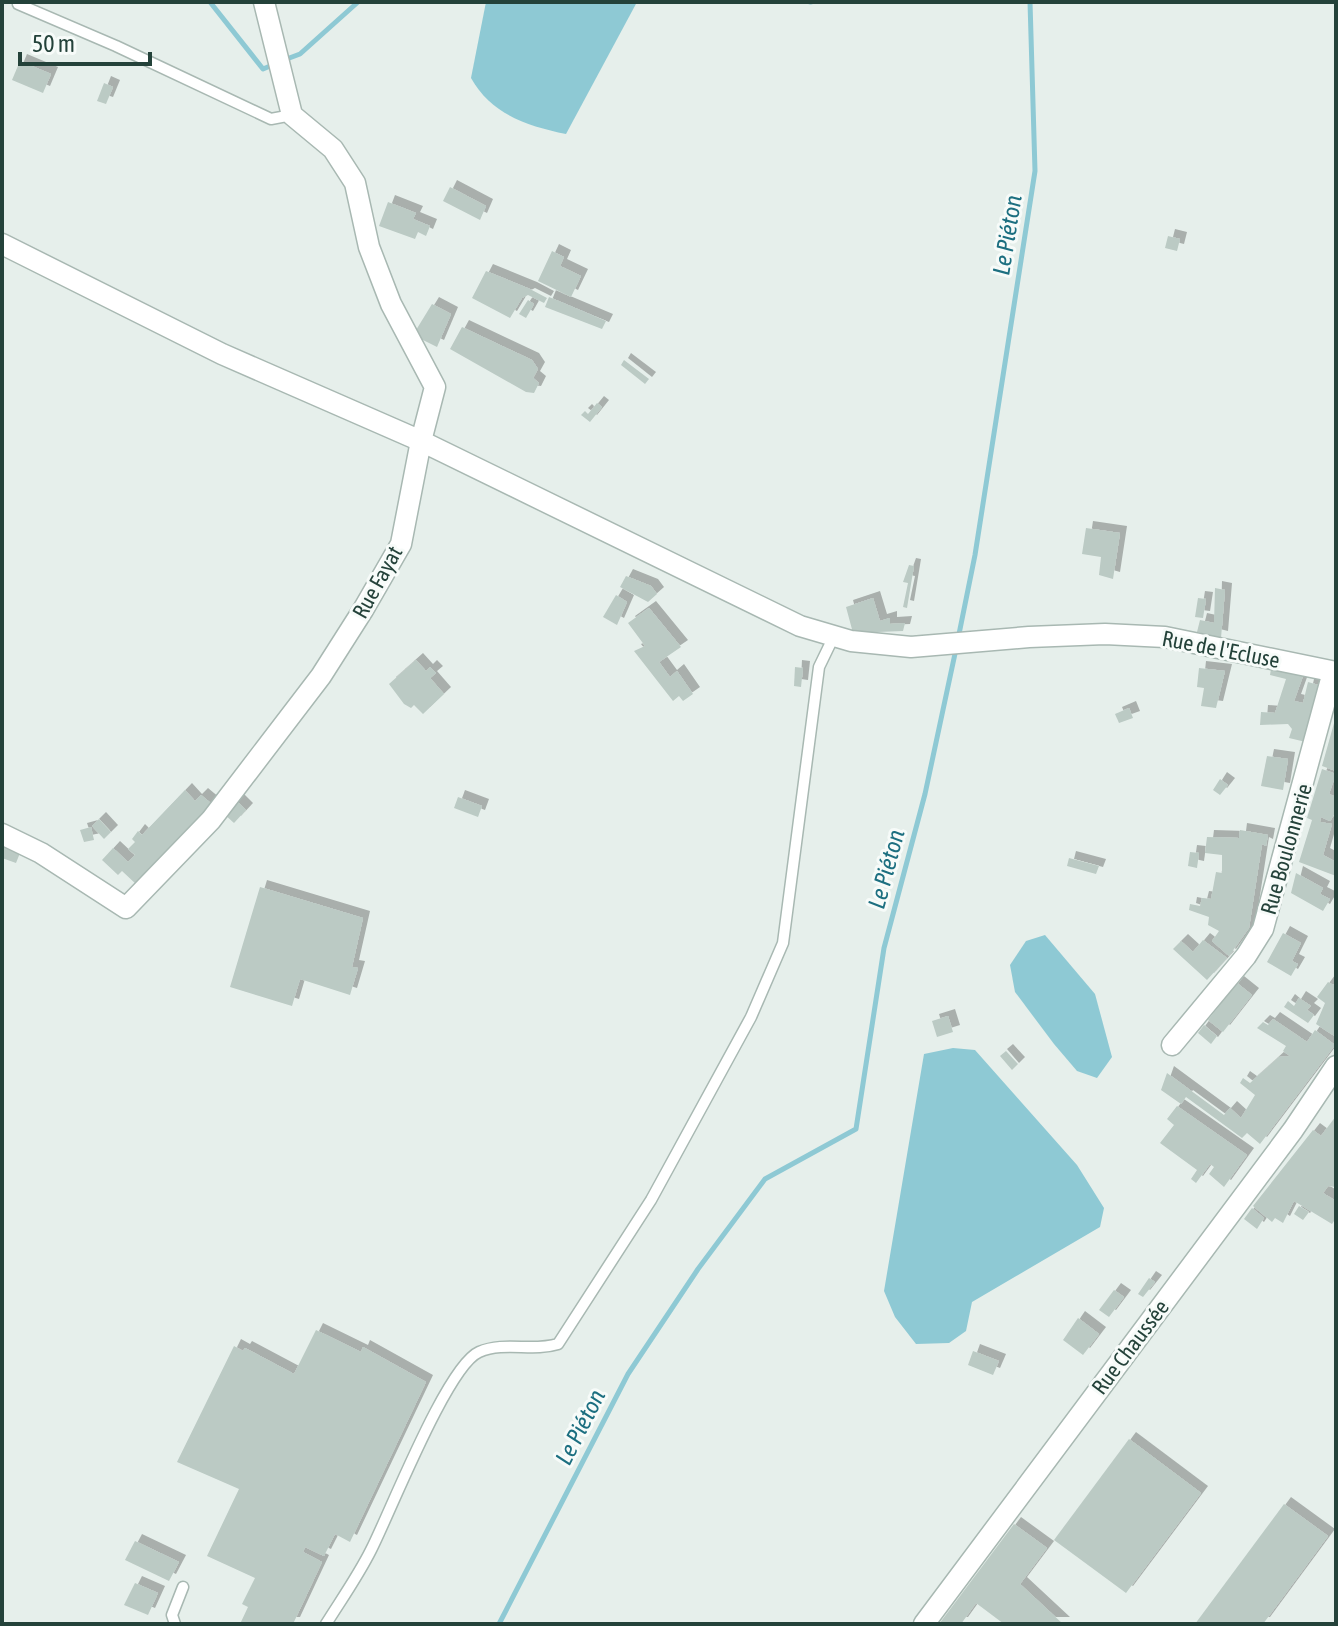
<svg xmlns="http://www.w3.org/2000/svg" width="1338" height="1626" viewBox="0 0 1338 1626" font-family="'Asap Condensed',sans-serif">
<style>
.water{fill:#8ec9d4}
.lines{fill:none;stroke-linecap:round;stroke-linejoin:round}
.stream{stroke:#8ec9d4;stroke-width:5}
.building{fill:#bbcac4;filter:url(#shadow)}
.service-casing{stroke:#a8b8b2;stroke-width:13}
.minor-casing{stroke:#a8b8b2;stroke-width:23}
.service{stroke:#fff;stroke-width:10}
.minor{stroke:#fff;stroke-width:20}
.labels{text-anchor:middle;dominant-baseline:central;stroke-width:6;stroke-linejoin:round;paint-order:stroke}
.street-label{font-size:22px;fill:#24423a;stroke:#f7fbf9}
.water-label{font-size:24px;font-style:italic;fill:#1c6f80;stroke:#f7fbf9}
</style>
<defs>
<filter id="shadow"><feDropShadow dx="7" dy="-7" stdDeviation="0" flood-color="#0004"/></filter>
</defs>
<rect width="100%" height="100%" fill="#e6efeb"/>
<g class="water">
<path d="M 486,2 L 637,2 L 566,134 C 527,126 491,114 471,78 Z"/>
<path d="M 1045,935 L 1095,994 L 1112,1057 L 1097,1078 L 1077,1071 L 1054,1044 L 1015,992 L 1010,965 L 1026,941 Z"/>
<path d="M 953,1048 L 975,1050 L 1077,1165 L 1104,1208 L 1100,1227 L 972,1302 L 966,1331 L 949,1343 L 916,1344 L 895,1317 L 884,1291 L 924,1054 Z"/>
</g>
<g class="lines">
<g class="stream">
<path d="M 210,2 L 263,69 L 275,64"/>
<path d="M 810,2 L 811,2"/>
<path d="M 284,60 L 300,54 L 358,2"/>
<path d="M 958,639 L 975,555 L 1035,171 L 1030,2"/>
<path d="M 499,1624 L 628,1374 L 698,1269 L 765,1179 L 856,1129 L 884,948 L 925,794 L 956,649"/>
</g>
</g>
<g class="building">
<path d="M 20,61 L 51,74 L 43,93 L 12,80 Z"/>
<path d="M 104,83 L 113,87 L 106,104 L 97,101 Z"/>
<path d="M 450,187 L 486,206 L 480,220 L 443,201 Z"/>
<path d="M 388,202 L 416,213 L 413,219 L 430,226 L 426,236 L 418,232 L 415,239 L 379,226 Z"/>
<path d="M 1168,236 L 1180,239 L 1177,251 L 1165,248 Z"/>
<path d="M 552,251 L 564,257 L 560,266 L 581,276 L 571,297 L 538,281 Z"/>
<path d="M 486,271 L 530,289 L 547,298 L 544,303 L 528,295 L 522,298 L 510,318 L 472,298 Z"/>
<path d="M 549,297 L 606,321 L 602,329 L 545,307 Z"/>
<path d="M 528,300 L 534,304 L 526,318 L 519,314 Z"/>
<path d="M 432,304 L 451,314 L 437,347 L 413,335 Z"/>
<path d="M 462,327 L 532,360 L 538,369 L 533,378 L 539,383 L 534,393 L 526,392 L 450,349 Z"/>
<path d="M 624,360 L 649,379 L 645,384 L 621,365 Z"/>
<path d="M 597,403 L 602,407 L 590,422 L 581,415 L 585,411 L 588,414 Z"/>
<path d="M 1086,528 L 1120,533 L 1113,579 L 1099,575 L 1101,557 L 1082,554 Z"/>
<path d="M 909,565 L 914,566 L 907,608 L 903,607 L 908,583 L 903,582 Z"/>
<path d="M 626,576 L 651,586 L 657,594 L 648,602 L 620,587 Z"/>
<path d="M 1215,588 L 1225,590 L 1221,638 L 1197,632 L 1200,620 L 1214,623 Z"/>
<path d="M 616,595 L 627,602 L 617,625 L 603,617 Z"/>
<path d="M 873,598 L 880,621 L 890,618 L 890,624 L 905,623 L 903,631 L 853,633 L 846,607 Z"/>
<path d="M 1198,598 L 1206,599 L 1203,618 L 1195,617 Z"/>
<path d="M 649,608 L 681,647 L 659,662 L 670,677 L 677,671 L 693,694 L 683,701 L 679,696 L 673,701 L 634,651 L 645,646 L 628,623 Z"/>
<path d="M 416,660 L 426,671 L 430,667 L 436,673 L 430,678 L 444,694 L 423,714 L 414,705 L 411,708 L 404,704 L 389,684 Z"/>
<path d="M 795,667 L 803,668 L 801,687 L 794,686 Z"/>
<path d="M 1199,668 L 1225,671 L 1216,708 L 1201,706 L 1204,688 L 1197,687 Z"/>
<path d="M 1271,669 L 1303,676 L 1294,701 L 1303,703 L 1308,682 L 1322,686 L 1310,743 L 1289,738 L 1292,729 L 1288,724 L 1260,725 L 1261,712 L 1275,713 L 1286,679 L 1270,675 Z"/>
<path d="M 1129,708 L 1133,718 L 1119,723 L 1115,714 Z"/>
<path d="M 1336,716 L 1336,771 L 1322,766 Z"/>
<path d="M 1267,756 L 1288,759 L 1283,790 L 1261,786 Z"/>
<path d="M 1322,769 L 1336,774 L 1329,794 L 1336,797 L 1334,815 L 1330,821 L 1321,817 L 1320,822 L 1332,824 L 1323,855 L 1336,862 L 1336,876 L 1299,862 L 1312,820 L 1307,818 Z"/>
<path d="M 1220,779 L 1228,785 L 1220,795 L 1213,790 Z"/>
<path d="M 185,790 L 195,801 L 201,795 L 213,805 L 137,885 L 122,871 L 118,875 L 102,860 L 113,848 L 128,862 L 135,855 L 128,849 L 135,842 L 132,839 L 138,831 L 142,835 Z"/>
<path d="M 458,797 L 482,806 L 478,817 L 454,808 Z"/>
<path d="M 237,801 L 246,810 L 234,823 L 224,814 Z"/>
<path d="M 99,819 L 111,832 L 104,839 L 92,826 Z"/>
<path d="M 91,827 L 94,840 L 84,842 L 80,830 Z"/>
<path d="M 1240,830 L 1268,835 L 1266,846 L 1262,844 L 1249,928 L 1229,956 L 1212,941 L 1219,931 L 1208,925 L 1209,917 L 1189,910 L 1190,904 L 1200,906 L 1202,898 L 1211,899 L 1216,872 L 1222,873 L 1222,855 L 1205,853 L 1207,837 L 1239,838 Z"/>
<path d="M 2,841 L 22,848 L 16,863 L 2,858 Z"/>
<path d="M 1190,852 L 1199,853 L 1197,868 L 1188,866 Z"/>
<path d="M 1069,858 L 1099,866 L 1096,874 L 1067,866 Z"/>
<path d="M 1296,873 L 1323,888 L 1320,894 L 1330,899 L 1323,911 L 1291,893 Z"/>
<path d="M 260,887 L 363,918 L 352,967 L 358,968 L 350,995 L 300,979 L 292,1006 L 230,987 Z"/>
<path d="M 1283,933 L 1301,943 L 1292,961 L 1298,964 L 1291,976 L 1267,962 Z"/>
<path d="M 1203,940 L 1227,958 L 1207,980 L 1173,949 L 1181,941 L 1193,952 Z"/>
<path d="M 1328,982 L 1333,985 L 1336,982 L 1336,1037 L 1316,1024 L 1325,1003 L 1317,997 Z"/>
<path d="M 1237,983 L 1252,995 L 1223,1032 L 1208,1020 Z"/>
<path d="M 1299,998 L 1311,1006 L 1307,1010 L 1314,1015 L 1308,1023 L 1284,1007 L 1288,1001 L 1294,1006 Z"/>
<path d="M 948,1016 L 953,1032 L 937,1037 L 932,1021 Z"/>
<path d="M 1273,1019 L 1307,1042 L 1315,1030 L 1335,1045 L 1260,1144 L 1247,1133 L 1242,1138 L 1186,1097 L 1181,1104 L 1161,1090 L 1167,1073 L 1224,1115 L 1230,1108 L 1241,1118 L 1255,1095 L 1240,1083 L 1243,1078 L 1250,1083 L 1279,1057 L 1290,1056 L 1283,1051 L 1286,1046 L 1257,1028 L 1263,1022 L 1268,1025 Z"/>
<path d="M 1204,1025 L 1217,1036 L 1211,1044 L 1198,1033 Z"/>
<path d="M 1006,1051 L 1018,1064 L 1012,1070 L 1000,1056 Z"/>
<path d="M 1177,1106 L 1247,1155 L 1224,1187 L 1209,1174 L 1214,1167 L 1210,1164 L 1196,1183 L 1191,1179 L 1197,1170 L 1160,1143 L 1174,1125 L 1167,1119 Z"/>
<path d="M 1336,1116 L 1336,1187 L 1328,1186 L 1323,1193 L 1336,1201 L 1336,1218 L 1332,1224 L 1294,1201 L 1283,1223 L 1275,1218 L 1272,1222 L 1253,1206 L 1313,1130 L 1321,1136 Z"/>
<path d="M 1299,1206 L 1309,1212 L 1303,1220 L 1294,1214 Z"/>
<path d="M 1252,1208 L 1264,1218 L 1257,1229 L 1244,1219 Z"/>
<path d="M 1149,1278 L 1155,1282 L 1143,1297 L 1138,1294 Z"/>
<path d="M 1114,1290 L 1124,1297 L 1109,1317 L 1099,1310 Z"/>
<path d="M 1078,1318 L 1099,1334 L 1083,1355 L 1063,1340 Z"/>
<path d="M 316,1330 L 361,1352 L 363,1347 L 426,1382 L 350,1542 L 335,1534 L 324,1556 L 305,1547 L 303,1552 L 322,1562 L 293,1624 L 240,1624 L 248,1607 L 242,1604 L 255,1578 L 207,1556 L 239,1489 L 177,1462 L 234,1346 L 243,1351 L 245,1348 L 294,1374 Z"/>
<path d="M 973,1351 L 999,1361 L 993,1375 L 968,1365 Z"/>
<path d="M 1129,1439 L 1201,1493 L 1126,1593 L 1054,1540 Z"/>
<path d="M 1284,1504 L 1328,1536 L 1263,1624 L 1195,1624 Z"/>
<path d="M 1014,1524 L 1047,1548 L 1020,1584 L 1063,1624 L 1004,1624 L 976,1603 L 961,1624 L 939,1624 Z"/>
<path d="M 135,1541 L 179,1562 L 169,1581 L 125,1560 Z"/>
<path d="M 135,1583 L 158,1593 L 148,1615 L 124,1605 Z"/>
</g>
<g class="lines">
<defs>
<g id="service">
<path d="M 18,4 L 116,46 L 271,119 L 292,115"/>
<path d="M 175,1624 L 172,1615 L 183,1587"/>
<path d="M 326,1624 C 341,1600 358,1576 371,1550 C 390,1513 447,1366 479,1352 C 505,1341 532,1352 558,1344 L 651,1200 L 751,1017 L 783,943 L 819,667 L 834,636"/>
</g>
<g id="minor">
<path d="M 2,244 L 222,354 L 421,441 L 435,387 L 391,304 L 369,247 L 355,183 L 333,149 L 292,115 L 264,2"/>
<path d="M 2,834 L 41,853 L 126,908 L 211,820 L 321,676 L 363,610 L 401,544 L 421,441 L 800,626 L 851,641 L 911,647 L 1029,637 L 1105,634 L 1165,637 L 1336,672"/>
<path d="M 1172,1045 L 1246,956 L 1263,929 L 1333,672"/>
<path d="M 924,1624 L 1293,1130 L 1336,1066"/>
</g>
</defs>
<use href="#service" class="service-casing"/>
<use href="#minor" class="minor-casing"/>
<use href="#service" class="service"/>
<use href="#minor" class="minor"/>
</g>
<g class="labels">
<g class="street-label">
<text transform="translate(377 582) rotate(-61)">Rue Fayat</text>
<text transform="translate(1221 649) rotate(11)">Rue de l'Ecluse</text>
<text transform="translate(1286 849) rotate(-74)">Rue Boulonnerie</text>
<text transform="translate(1130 1347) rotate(-53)">Rue Chaussée</text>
</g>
<g class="water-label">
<text transform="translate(1007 235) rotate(-81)">Le Piéton</text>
<text transform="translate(886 869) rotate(-75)">Le Piéton</text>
<text transform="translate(580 1427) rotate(-63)">Le Piéton</text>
</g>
</g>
<rect width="1338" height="1626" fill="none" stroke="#24423a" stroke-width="8"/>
<path d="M20 52v12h130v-12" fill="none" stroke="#24423a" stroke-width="4"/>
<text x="32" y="52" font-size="24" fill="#24423a" stroke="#f7fbf9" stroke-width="6" paint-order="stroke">50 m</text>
</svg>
